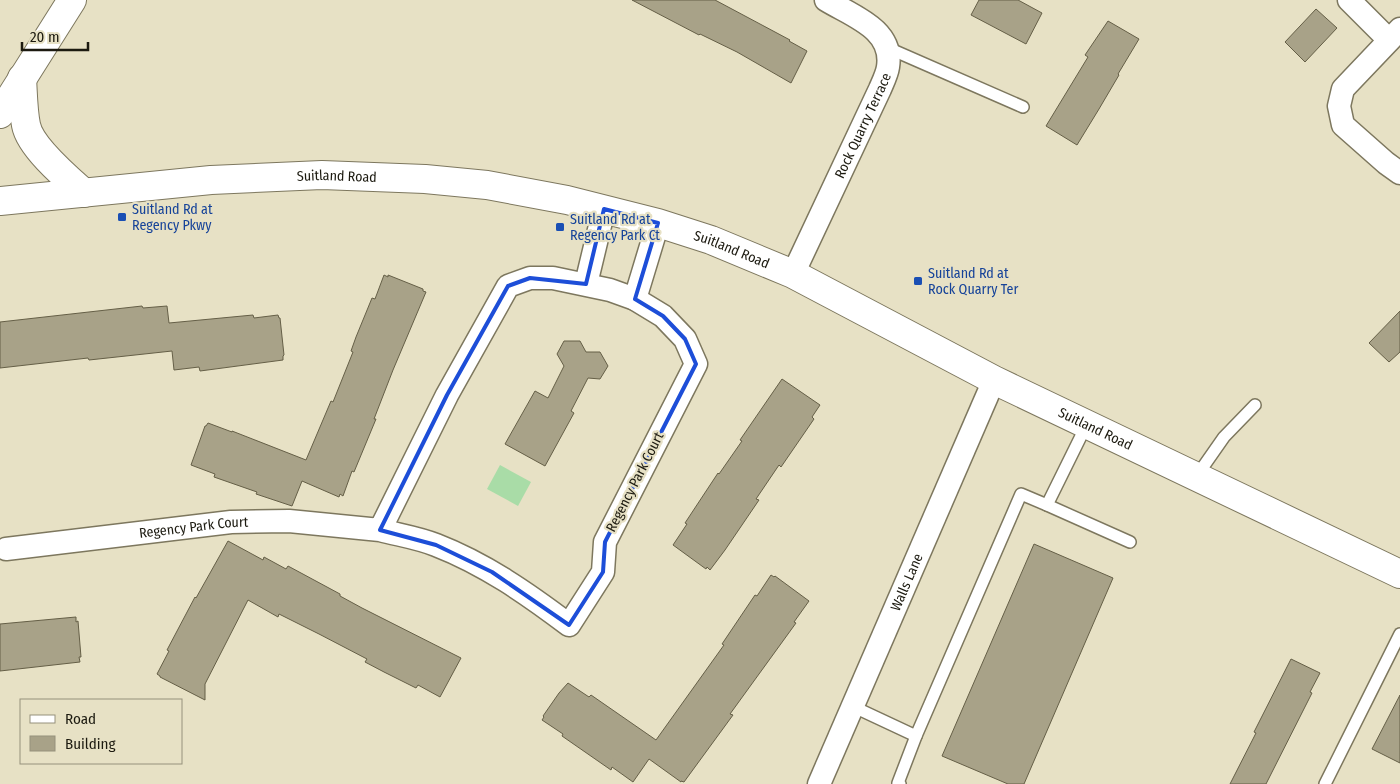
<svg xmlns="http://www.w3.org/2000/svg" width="1400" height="784" viewBox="0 0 1400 784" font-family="'Fira Sans Condensed',sans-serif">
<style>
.green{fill:#a9dca7}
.building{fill:#a8a288;stroke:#655f47}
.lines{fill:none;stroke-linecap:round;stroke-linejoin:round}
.lane-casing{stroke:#7d775e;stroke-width:14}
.street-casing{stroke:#7d775e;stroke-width:25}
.secondary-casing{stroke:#7d775e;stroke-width:30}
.lane{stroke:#fff;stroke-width:11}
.street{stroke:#fff;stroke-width:22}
.secondary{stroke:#fff;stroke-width:28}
.marked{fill:none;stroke:#1d4ed8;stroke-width:4;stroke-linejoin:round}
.transit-dot{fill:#1a4fb4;stroke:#e7e1c5;stroke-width:2}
.labels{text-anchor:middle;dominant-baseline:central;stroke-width:4.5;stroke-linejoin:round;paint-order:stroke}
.street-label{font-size:14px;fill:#1c1a10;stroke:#e7e1c5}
.transit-label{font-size:14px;fill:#164399;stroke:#e7e1c5;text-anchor:start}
</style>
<rect width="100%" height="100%" fill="#e7e1c5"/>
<path class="green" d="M 500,465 L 531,482 L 518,506 L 487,489 Z"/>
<g class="building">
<path d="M 632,0 L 715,0 L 790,40 L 789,41 L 807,51 L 791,83 L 737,52 L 700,34 L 699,35 Z"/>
<path d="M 979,0 L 1018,0 L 1042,13 L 1026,44 L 971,15 Z"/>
<path d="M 1316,9 L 1337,28 L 1305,62 L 1285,42 Z"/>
<path d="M 1108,21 L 1139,39 L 1118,74 L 1119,75 L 1099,109 L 1077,145 L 1046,126 L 1088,57 L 1085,55 Z"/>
<path d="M 384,275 L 388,277 L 388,275 L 423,289 L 423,291 L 426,292 L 393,370 L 374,419 L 376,419 L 354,472 L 352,471 L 343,496 L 340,494 L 339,497 L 302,481 L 292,506 L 256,494 L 257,492 L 214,477 L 215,474 L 191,465 L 205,426 L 206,426 L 208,423 L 232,432 L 232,431 L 306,460 L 331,401 L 333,402 L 353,352 L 351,351 L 356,337 L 372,298 L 375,299 Z"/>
<path d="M 142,306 L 143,308 L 167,306 L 169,323 L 253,315 L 254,318 L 278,315 L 279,318 L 280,318 L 284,355 L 283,356 L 283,360 L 200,371 L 199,367 L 174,370 L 172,351 L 89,360 L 88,358 L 0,368 L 0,322 Z"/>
<path d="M 1400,311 L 1400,352 L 1389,362 L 1369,343 Z"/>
<path d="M 564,341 L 580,341 L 586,352 L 600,352 L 608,366 L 600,379 L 588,378 L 571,411 L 574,413 L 545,466 L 505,444 L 535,391 L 548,398 L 564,366 L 557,354 Z"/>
<path d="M 782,379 L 820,405 L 812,417 L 814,419 L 781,467 L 779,465 L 756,499 L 759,500 L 725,550 L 710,570 L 707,567 L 706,569 L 673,545 L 687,524 L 685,523 L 718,473 L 719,474 L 742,441 L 740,440 Z"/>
<path d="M 228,541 L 263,560 L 264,557 L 286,569 L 288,566 L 340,594 L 340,596 L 362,608 L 461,658 L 440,697 L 418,685 L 416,688 L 384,672 L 365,662 L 367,659 L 319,634 L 279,614 L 278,617 L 248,600 L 205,684 L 205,700 L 160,677 L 160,676 L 157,674 L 169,651 L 167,650 L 195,597 L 196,598 Z"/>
<path d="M 1034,544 L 1113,578 L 1024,784 L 1008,784 L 942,756 Z"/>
<path d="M 771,575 L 774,577 L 775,576 L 809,601 L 794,622 L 796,623 L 730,714 L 733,715 L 684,782 L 681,781 L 681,782 L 649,759 L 633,782 L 612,767 L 611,770 L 562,736 L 563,734 L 542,720 L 544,717 L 543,716 L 559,693 L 568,683 L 589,697 L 591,695 L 656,740 L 724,645 L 722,644 L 755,595 L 757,596 Z"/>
<path d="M 76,617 L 76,622 L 78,621 L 81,657 L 79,657 L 80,662 L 0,671 L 0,624 Z"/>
<path d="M 1291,659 L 1320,673 L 1310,692 L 1312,693 L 1266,784 L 1230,784 L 1256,733 L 1254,732 Z"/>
<path d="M 1400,695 L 1400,763 L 1372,749 Z"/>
</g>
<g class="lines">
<defs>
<g id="lane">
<path d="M 888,48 L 1023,107"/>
<path d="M 1196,477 L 1224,437 L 1255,405"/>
<path d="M 1047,505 L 1130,542"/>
<path d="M 854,707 L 916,736 L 1021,494 L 1047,505 L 1087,424"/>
<path d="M 900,784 L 898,783 L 916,736"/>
<path d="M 1325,784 L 1400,634"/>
</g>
<g id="street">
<path d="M 1349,0 L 1389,40"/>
<path d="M 1400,29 L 1343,89 L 1339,106 L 1343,125 L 1386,163 L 1400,173"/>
<path id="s1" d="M 793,274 L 880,89 C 883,82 887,74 888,67 C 894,29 852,16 826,0"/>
<path d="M 586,284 L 604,209"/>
<path d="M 635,299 L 658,223"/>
<path id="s2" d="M 6,549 L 231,522 L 289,521 L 380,530 L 447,395 L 508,286 L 530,278 L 553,278 L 610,290 L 635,299 L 663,316 L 685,339 L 696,364 L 605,542 L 603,572 L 569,625 C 528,594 485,564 436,545 C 419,538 399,535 380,530"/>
<path id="s3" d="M 819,784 L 994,380"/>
</g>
<g id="secondary">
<path d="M 22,78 C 23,93 23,110 26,125 C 30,147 67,178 84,193"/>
<path d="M 0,114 L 72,0"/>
<path id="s4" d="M 0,201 L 211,180 L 322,175 L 425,179 L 487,185 L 567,200 L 658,223 L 711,240 L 793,274 L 994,380 L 1400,574"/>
</g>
</defs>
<use href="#lane" class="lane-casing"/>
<use href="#street" class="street-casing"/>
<use href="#secondary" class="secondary-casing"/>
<use href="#lane" class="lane"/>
<use href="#street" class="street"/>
<use href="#secondary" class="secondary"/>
</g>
<path class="marked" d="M 604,209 L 658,223 L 635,299 L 663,316 L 685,339 L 696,364 L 605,542 L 603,572 L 569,625 L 492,572 L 436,545 L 380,530 L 447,395 L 508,286 L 530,278 L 586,284 Z"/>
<g class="transit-dot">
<rect x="117" y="212" width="10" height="10" rx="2.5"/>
<rect x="555" y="222" width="10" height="10" rx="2.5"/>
<rect x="913" y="276" width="10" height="10" rx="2.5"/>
</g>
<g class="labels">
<g class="street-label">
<text stroke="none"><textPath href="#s1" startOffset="164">Rock Quarry Terrace</textPath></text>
<text stroke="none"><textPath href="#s4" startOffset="338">Suitland Road</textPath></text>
<text stroke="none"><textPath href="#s4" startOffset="742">Suitland Road</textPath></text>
<text stroke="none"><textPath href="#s4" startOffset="1148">Suitland Road</textPath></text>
<text transform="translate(635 482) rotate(-63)">Regency Park Court</text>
<text stroke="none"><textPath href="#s2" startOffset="189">Regency Park Court</textPath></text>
<text stroke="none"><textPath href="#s3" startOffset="220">Walls Lane</textPath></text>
</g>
<g class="transit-label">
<text x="132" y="209">Suitland Rd at<tspan x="132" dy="16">Regency Pkwy</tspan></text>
<text x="570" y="219">Suitland Rd at<tspan x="570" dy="16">Regency Park Ct</tspan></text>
<text x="928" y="273">Suitland Rd at<tspan x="928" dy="16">Rock Quarry Ter</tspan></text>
</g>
</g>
<rect x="20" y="699" width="162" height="65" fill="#e7e1c5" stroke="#96917d"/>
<rect x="30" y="715" width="25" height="8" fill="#ffffff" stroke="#96917d"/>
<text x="65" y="724" font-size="15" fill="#1c1a10">Road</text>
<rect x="30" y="736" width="25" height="15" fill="#a8a288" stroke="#96917d"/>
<text x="65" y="749" font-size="15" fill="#1c1a10">Building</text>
<path d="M22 42v8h66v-8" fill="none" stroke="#1c1a10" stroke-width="2.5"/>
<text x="30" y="42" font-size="15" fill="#1c1a10" stroke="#e7e1c5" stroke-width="4" paint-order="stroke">20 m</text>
</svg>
